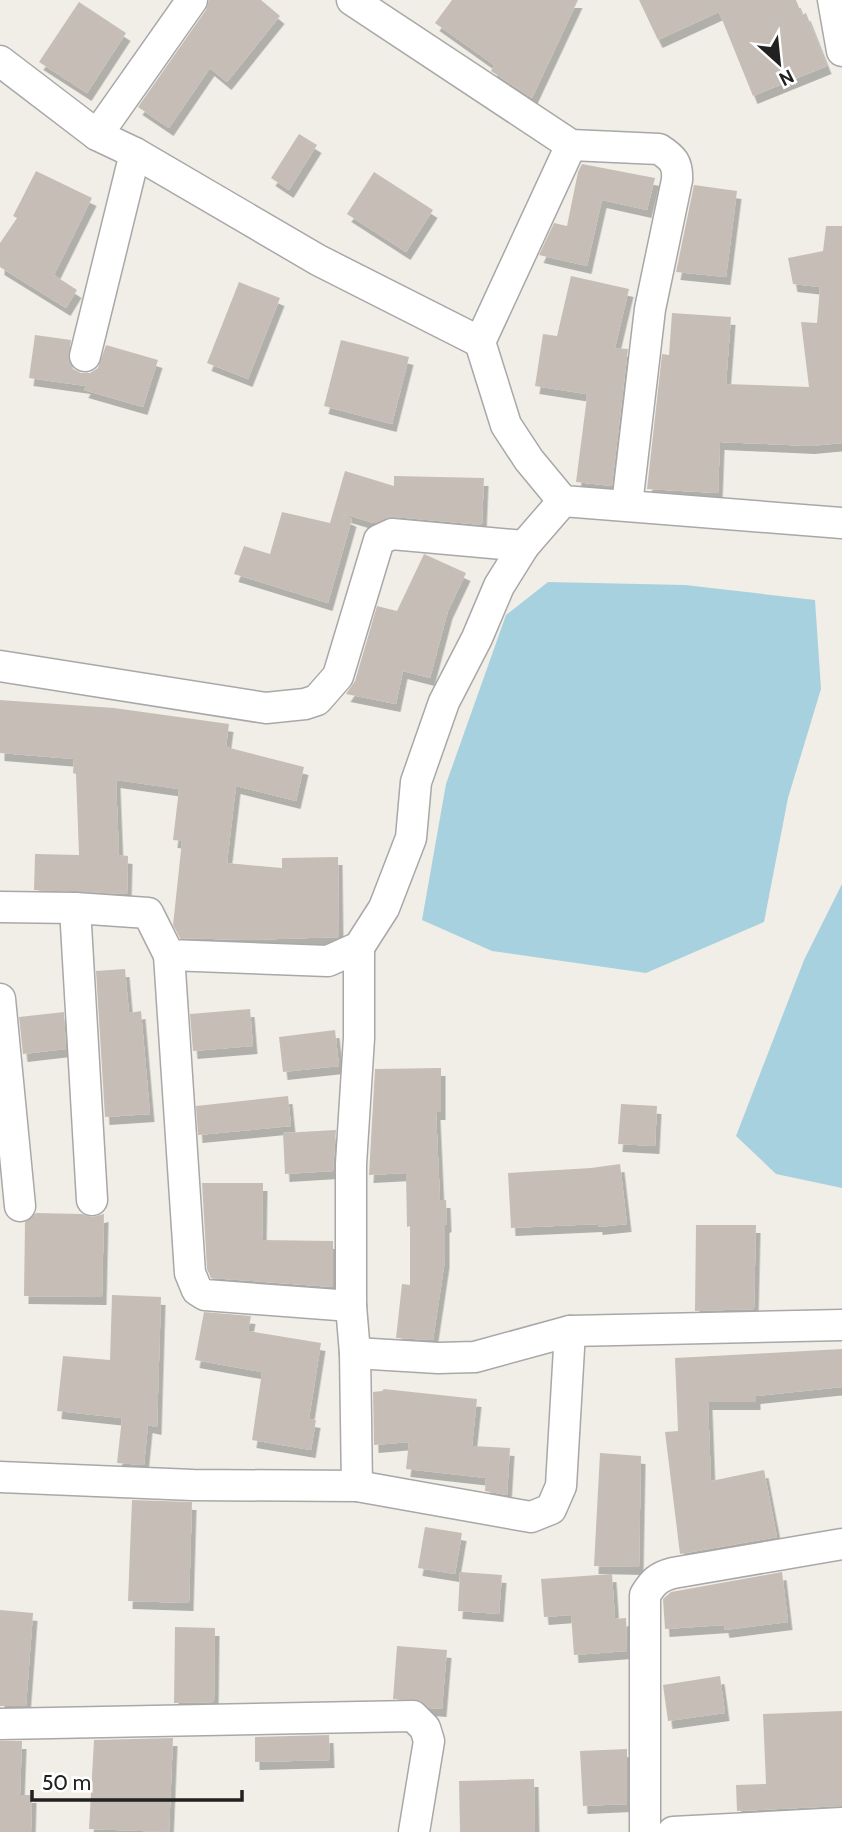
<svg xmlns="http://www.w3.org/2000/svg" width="842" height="1832" viewBox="0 0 842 1832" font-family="Cabin,sans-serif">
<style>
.water{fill:#a7d1df}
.building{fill:#c6beb6;filter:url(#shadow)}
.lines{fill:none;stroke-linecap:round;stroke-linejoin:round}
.street-casing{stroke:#a8a8a8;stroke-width:33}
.street{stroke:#fff;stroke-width:30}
</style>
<defs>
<filter id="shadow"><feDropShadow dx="4.5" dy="8" stdDeviation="0" flood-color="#0004"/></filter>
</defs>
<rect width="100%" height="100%" fill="#f1eee7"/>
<g class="water">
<path d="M 548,582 L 685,585 L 815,600 L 821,689 L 788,798 L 764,922 L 646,973 L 492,951 L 422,920 L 446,784 L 506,615 Z"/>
<path d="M 842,884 L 842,1188 L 776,1174 L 736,1136 L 804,960 Z"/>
</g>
<g class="building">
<path d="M 209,0 L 261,0 L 280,16 L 227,82 L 210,68 L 169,128 L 138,107 L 206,10 Z"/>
<path d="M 452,0 L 578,0 L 532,98 L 491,71 L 494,65 L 435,23 Z"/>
<path d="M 639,0 L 796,0 L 802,15 L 806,13 L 827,66 L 753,96 L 719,12 L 658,40 Z"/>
<path d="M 79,2 L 126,33 L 87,93 L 39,62 Z"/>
<path d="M 299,134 L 317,145 L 289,190 L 271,178 Z"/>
<path d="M 582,164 L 655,178 L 647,210 L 602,200 L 587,266 L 539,255 L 554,223 L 567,226 L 578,172 Z"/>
<path d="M 36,171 L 92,198 L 54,275 L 77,290 L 66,308 L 0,267 L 0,243 L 17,218 L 13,216 Z"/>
<path d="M 374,172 L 433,210 L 406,252 L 347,214 Z"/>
<path d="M 694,185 L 737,191 L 726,277 L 676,272 Z"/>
<path d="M 826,226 L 842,226 L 842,443 L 810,446 L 720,442 L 718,493 L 647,489 L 662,354 L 669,355 L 672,313 L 731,317 L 726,384 L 809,387 L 801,322 L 817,323 L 820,287 L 793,284 L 788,258 L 823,251 Z"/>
<path d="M 571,276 L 629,289 L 615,348 L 628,349 L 612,486 L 576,482 L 587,397 L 586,394 L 535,386 L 543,334 L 557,336 Z"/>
<path d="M 239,282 L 280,298 L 248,379 L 207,363 Z"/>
<path d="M 35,335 L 71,340 L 68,361 L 73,369 L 81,373 L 90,373 L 98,368 L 106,345 L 158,360 L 143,407 L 84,390 L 86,386 L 29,378 Z"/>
<path d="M 341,340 L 409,357 L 392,424 L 324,406 Z"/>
<path d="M 345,471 L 394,486 L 394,476 L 484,478 L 482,525 L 394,517 L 374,523 L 340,513 L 352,519 L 328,603 L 234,574 L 244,546 L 270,554 L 282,512 L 330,523 Z"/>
<path d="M 424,554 L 466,573 L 448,611 L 430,678 L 403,671 L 396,704 L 346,694 L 355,681 L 377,606 L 397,611 Z"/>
<path d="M 0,700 L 114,708 L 229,724 L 226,747 L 304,767 L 296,801 L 236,786 L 227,863 L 282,868 L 282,858 L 338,857 L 339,937 L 246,940 L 180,938 L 173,925 L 182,841 L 173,840 L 179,789 L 116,780 L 119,855 L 128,856 L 127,894 L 34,890 L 35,854 L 79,855 L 76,774 L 73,773 L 74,759 L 0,753 Z"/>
<path d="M 125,969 L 129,1013 L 141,1011 L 150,1114 L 105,1117 L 96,971 Z"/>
<path d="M 250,1009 L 253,1046 L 193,1051 L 190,1014 Z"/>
<path d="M 64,1012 L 66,1049 L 23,1054 L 19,1017 Z"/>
<path d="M 335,1030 L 339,1066 L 283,1072 L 279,1037 Z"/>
<path d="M 441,1068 L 441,1112 L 436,1112 L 440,1200 L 446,1200 L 447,1224 L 445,1225 L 445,1260 L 433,1340 L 396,1338 L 402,1284 L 410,1285 L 410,1226 L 407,1227 L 406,1173 L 369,1175 L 375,1069 Z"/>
<path d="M 288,1096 L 291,1126 L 198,1135 L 196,1106 Z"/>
<path d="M 621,1104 L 657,1106 L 655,1146 L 618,1144 Z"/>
<path d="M 336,1130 L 333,1171 L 285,1174 L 283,1133 Z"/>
<path d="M 620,1164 L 627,1224 L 598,1227 L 598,1224 L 511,1228 L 508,1173 L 591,1168 Z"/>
<path d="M 202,1183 L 263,1183 L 262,1240 L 333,1241 L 333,1287 L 211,1278 L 207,1269 Z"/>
<path d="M 36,1213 L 82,1214 L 92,1217 L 104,1214 L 102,1297 L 24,1296 L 25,1222 Z"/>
<path d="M 696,1225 L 756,1225 L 754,1309 L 695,1311 Z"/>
<path d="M 112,1295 L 161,1297 L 157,1427 L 148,1425 L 144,1465 L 117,1463 L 122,1418 L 57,1411 L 63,1356 L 110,1360 Z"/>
<path d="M 204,1312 L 251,1316 L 248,1331 L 321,1343 L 309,1419 L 316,1420 L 311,1450 L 252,1440 L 262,1372 L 195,1360 Z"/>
<path d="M 842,1349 L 842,1387 L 756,1396 L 756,1402 L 708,1402 L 711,1481 L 764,1470 L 777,1537 L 680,1554 L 665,1432 L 678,1431 L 675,1358 Z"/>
<path d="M 384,1389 L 477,1399 L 472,1446 L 510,1448 L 507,1495 L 485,1491 L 486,1478 L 406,1469 L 409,1442 L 374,1445 L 373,1392 L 382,1391 Z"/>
<path d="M 600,1453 L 641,1456 L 639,1567 L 594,1566 Z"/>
<path d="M 132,1500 L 192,1502 L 189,1603 L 128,1601 Z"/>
<path d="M 425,1527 L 462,1533 L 455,1574 L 418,1568 Z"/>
<path d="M 460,1572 L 502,1575 L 499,1614 L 458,1611 Z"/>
<path d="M 782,1572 L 788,1622 L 725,1630 L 724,1625 L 665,1629 L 663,1599 L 671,1592 Z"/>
<path d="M 612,1574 L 615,1619 L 626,1618 L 627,1651 L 574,1655 L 571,1615 L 544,1617 L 541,1579 Z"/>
<path d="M 0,1610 L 33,1613 L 26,1706 L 0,1706 Z"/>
<path d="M 175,1627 L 215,1628 L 214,1702 L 174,1703 Z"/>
<path d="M 397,1646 L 447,1650 L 442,1709 L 430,1708 L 419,1700 L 393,1699 Z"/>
<path d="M 720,1676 L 725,1713 L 668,1721 L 663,1685 Z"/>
<path d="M 842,1711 L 842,1806 L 737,1811 L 736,1785 L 766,1784 L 763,1714 Z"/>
<path d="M 329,1735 L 330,1760 L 255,1762 L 255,1737 Z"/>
<path d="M 173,1738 L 169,1832 L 89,1829 L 94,1740 Z"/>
<path d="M 0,1741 L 22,1741 L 20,1795 L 32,1795 L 31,1832 L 0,1832 Z"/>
<path d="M 627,1749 L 627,1804 L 583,1806 L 580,1751 Z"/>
<path d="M 534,1779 L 535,1832 L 460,1832 L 459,1781 Z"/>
</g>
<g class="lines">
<defs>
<g id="street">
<path d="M 352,0 L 571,145 L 659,149 C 673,158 678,163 677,180 L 650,309 L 627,505"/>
<path d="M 833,0 L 842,51"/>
<path d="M 0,61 L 97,135 L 135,153 L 318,260 L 480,342"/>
<path d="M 97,135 L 192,0"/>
<path d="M 571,145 L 480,342 L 506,425 L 529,460 L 563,501 L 842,523"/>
<path d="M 85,356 L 135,153"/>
<path d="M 0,666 L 266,708 L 305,704 L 317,700 L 338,676 L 379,540 L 392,534 L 524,546"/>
<path d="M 0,907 L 75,908 L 148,913 L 169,955 L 328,961 L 359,947 L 384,908 L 411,838 L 416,782 L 444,702 L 477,638 L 499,586 L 524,546 L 563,501"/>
<path d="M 75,908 L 92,1200"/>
<path d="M 169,955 L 190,1273 L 197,1290 L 205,1295 L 351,1306"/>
<path d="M 0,999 L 20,1206"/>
<path d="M 355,1353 L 438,1358 L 475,1357 L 570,1331 L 842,1325"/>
<path d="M 0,1477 L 193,1485 L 357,1486 L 531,1517 L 551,1509 L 561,1486 L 570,1331"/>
<path d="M 357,1486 L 355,1353 L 351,1306 L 351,1164 L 359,1038 L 359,947"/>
<path d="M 0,1724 L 413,1716 L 425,1728 L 429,1741 L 414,1832"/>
<path d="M 645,1832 L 645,1595 C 653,1582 658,1577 673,1573 L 842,1544"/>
<path d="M 673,1832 L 842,1823"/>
</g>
</defs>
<use href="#street" class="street-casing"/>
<use href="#street" class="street"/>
</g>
<g transform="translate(779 63) rotate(153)" stroke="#ffffff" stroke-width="5" paint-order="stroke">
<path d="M0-5L12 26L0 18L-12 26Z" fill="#212121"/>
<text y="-10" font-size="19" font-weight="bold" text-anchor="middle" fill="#212121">N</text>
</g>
<path d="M32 1790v10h210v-10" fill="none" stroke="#212121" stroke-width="3.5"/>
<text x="42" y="1790" font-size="21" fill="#212121" stroke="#ffffff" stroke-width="5" paint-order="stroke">50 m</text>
</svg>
